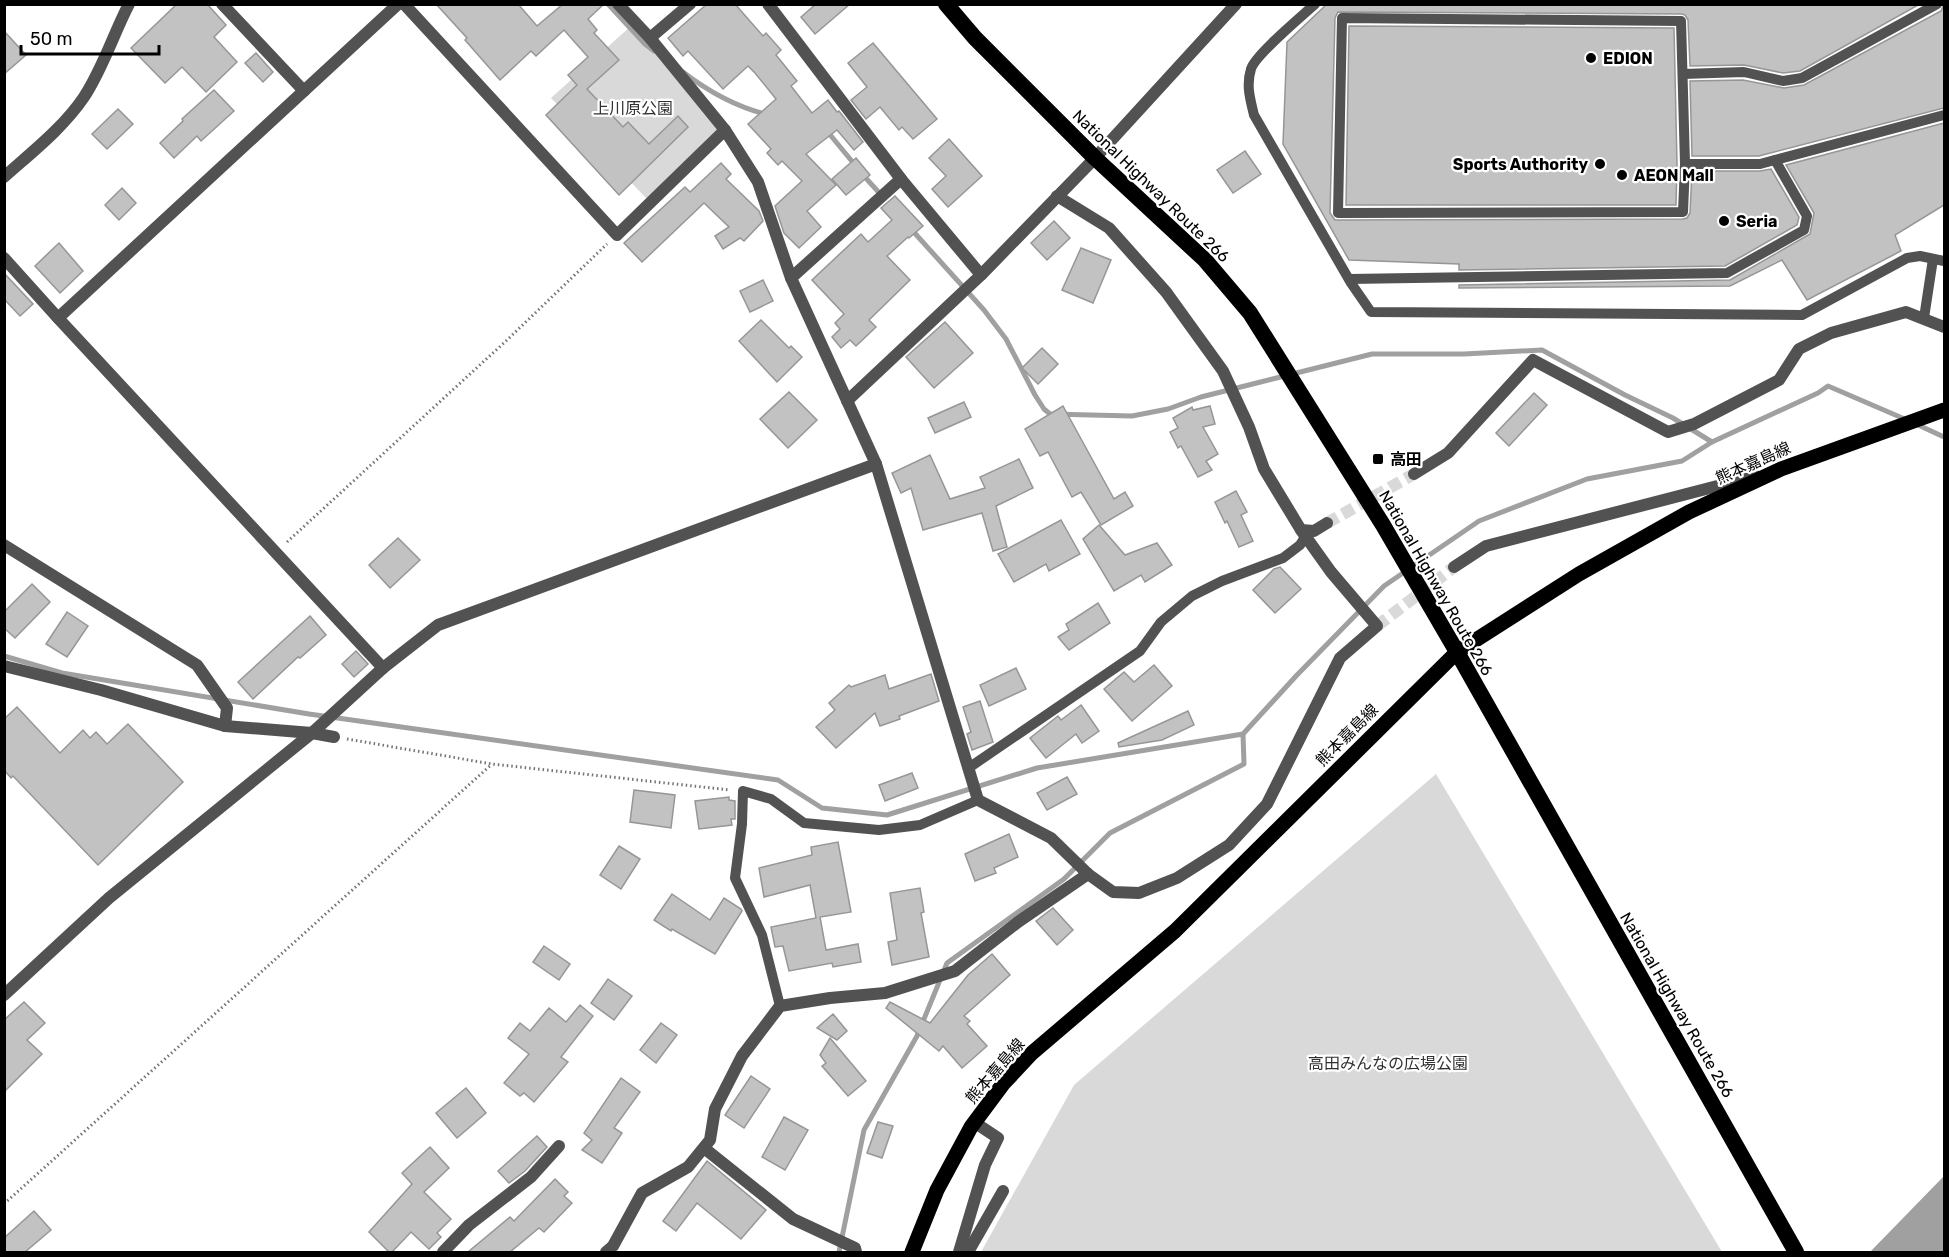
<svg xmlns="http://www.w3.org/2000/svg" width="1949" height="1257" viewBox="0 0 1949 1257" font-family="Rubik,'Noto Sans JP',sans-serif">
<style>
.green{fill:#d9d9d9}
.water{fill:#a0a0a0}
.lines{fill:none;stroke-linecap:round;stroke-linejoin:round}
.stream{stroke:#a0a0a0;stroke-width:5}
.building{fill:#c2c2c2;stroke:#969696;stroke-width:1.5}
.minor-tunnel{stroke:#d9d9d9;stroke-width:12;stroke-dasharray:12 6;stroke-linecap:butt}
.path{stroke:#747474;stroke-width:3;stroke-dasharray:1.5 3;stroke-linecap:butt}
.service{stroke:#525252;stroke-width:10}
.minor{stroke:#525252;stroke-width:12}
.tertiary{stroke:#525252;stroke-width:12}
.primary{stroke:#000;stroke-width:15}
.trunk{stroke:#000;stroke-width:16}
.poi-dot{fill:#000;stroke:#fff;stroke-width:2}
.labels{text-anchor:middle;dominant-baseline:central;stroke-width:4.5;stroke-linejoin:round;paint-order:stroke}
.poi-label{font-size:16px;font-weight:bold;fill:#000;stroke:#fff;text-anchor:start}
.park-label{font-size:16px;fill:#303030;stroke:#fff}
.street-label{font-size:16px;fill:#000;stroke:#fff}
</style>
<rect width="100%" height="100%" fill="#fff"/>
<g class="green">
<path d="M 632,25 L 722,133 L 652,196 L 646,198 L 551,98 Z"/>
<path d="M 1436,774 L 1722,1252 L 981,1252 L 1074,1085 Z"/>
</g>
<path class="water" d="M 1944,1176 L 1944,1252 L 1870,1252 Z"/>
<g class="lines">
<g class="stream">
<path d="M 608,4 L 645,44 L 654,51"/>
<path d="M 683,72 C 709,92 734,106 765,114"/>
<path d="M 827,131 L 855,165"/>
<path d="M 863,175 L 883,197"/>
<path d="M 911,229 L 984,310 L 1006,339 L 1035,395 L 1044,409 L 1050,414 L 1132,416 L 1168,409 L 1201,397 L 1372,354 L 1464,354 L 1542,350 L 1625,395 L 1673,418 L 1712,442 L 1818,393 L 1828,386 L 1907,420"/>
<path d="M 1916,424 L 1944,437"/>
<path d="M 4,656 L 62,673 L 309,714 L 778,780 L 822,808 L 887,815 L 1037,768 L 1243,734 L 1297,675 L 1384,586 L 1479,521 L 1587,479 L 1682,461 L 1712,442"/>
<path d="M 839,1252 L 864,1130 L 917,1036 L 947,963 L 1064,879 L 1110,833 L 1244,764 L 1243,734"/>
</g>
</g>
<g class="building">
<path d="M 177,4 L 207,4 L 226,25 L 214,37 L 237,62 L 206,92 L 182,67 L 165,83 L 131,48 Z"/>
<path d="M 436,4 L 518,4 L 537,26 L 563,4 L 604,4 L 588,19 L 597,30 L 594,33 L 619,60 L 587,89 L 623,127 L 628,122 L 649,144 L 678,116 L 688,127 L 619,195 L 546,115 L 577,85 L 568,75 L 588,57 L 564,30 L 536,56 L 531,51 L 500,80 L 465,40 L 467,38 Z"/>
<path d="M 707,4 L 735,4 L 763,36 L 766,33 L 781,50 L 776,55 L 797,81 L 791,86 L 812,113 L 828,100 L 837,112 L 839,111 L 863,142 L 854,150 L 837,130 L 806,154 L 836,185 L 807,211 L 821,227 L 799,248 L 784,233 L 775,206 L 802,181 L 782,161 L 778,165 L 767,153 L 771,149 L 748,124 L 776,99 L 755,73 L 748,66 L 723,89 L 688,51 L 683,56 L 668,38 Z"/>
<path d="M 816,4 L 850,4 L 815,34 L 801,17 Z"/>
<path d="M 1327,4 L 1920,4 L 1800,71 L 1783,73 L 1744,65 L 1690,66 L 1688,20 L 1685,15 L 1682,14 L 1338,12 L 1335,18 L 1330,213 L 1335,220 L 1683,219 L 1687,218 L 1690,213 L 1692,171 L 1760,171 L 1771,169 L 1799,217 L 1797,225 L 1725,266 L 1459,270 L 1459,264 L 1349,260 L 1283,144 L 1287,42 Z"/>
<path d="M 1944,4 L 1944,108 L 1759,156 L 1692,156 L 1690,81 L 1743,80 L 1784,88 L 1804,85 L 1941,11 Z"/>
<path d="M 1349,26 L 1674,28 L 1677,164 L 1676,205 L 1346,205 Z"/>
<path d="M 4,31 L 26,55 L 4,74 Z"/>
<path d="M 873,43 L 937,119 L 913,139 L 902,127 L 899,130 L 880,107 L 866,119 L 851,100 L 867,87 L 848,63 Z"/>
<path d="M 256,53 L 273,72 L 263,82 L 245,63 Z"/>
<path d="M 214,90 L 234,111 L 201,141 L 197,136 L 174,158 L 160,143 L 183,121 L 182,119 Z"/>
<path d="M 118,109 L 133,124 L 107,149 L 92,134 Z"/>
<path d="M 1944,123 L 1944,205 L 1895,235 L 1901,251 L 1807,300 L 1782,260 L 1730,286 L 1459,288 L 1459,285 L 1730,280 L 1810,234 L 1814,213 L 1786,165 Z"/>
<path d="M 949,139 L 982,176 L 948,207 L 932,189 L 946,176 L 929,158 Z"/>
<path d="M 1245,151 L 1261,174 L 1233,193 L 1217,170 Z"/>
<path d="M 856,158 L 870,175 L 846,195 L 832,179 Z"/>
<path d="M 721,163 L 731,174 L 726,179 L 759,211 L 763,221 L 744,241 L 740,238 L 723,249 L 715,236 L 729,227 L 704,203 L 642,262 L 624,243 L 685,187 L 690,192 Z"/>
<path d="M 122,188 L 136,203 L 119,220 L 105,205 Z"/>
<path d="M 895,196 L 923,226 L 909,238 L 908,237 L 887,256 L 910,280 L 869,320 L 876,327 L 856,346 L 850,340 L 841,348 L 832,337 L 840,329 L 835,323 L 844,314 L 812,280 L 861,234 L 868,242 L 892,220 L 881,208 Z"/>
<path d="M 1054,221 L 1070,238 L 1047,260 L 1031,243 Z"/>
<path d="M 59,243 L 83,271 L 60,293 L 35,266 Z"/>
<path d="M 1081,248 L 1111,260 L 1093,303 L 1062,290 Z"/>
<path d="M 4,273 L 33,304 L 20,316 L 4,299 Z"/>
<path d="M 763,280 L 773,301 L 750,312 L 740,291 Z"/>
<path d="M 761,320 L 789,348 L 791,346 L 802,357 L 777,382 L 739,341 Z"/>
<path d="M 945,322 L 973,353 L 934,388 L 906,357 Z"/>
<path d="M 1042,348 L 1058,364 L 1038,384 L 1022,368 Z"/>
<path d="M 789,392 L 817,420 L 788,448 L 760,419 Z"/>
<path d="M 1534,393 L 1547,405 L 1509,446 L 1496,433 Z"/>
<path d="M 964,402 L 971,417 L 935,433 L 928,418 Z"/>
<path d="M 1063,406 L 1114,499 L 1125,492 L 1133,506 L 1101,525 L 1081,492 L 1072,497 L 1048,452 L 1040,456 L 1025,429 Z"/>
<path d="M 1210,406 L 1215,424 L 1203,427 L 1218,454 L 1206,461 L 1212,470 L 1198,477 L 1181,446 L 1178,448 L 1170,432 L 1178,428 L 1173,418 L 1192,407 L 1193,410 Z"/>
<path d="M 930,455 L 950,499 L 985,488 L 980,477 L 1019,459 L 1033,488 L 996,506 L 1007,547 L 993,551 L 982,513 L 923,530 L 911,488 L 901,493 L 892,473 Z"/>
<path d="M 1236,491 L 1247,512 L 1241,515 L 1253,541 L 1239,547 L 1227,521 L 1225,523 L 1215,502 Z"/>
<path d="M 1061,520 L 1080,554 L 1049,571 L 1046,564 L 1014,582 L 998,554 Z"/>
<path d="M 1099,525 L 1125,555 L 1157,543 L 1172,565 L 1145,582 L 1141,575 L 1114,591 L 1083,539 Z"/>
<path d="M 398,538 L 420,560 L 390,588 L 369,565 Z"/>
<path d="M 1280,567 L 1301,589 L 1275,613 L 1253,590 L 1274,569 Z"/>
<path d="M 32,584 L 50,602 L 15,638 L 4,628 L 4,612 Z"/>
<path d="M 1098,603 L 1110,623 L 1069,650 L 1058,637 L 1069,630 L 1066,624 Z"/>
<path d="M 67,612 L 88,626 L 67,657 L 46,644 Z"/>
<path d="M 310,616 L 326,635 L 300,658 L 298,657 L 253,699 L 238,682 Z"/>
<path d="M 356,651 L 368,664 L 354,677 L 342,664 Z"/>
<path d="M 1154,665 L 1172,686 L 1132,721 L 1104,689 L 1124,672 L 1134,682 Z"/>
<path d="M 1016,668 L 1026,689 L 989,706 L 980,685 Z"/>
<path d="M 931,674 L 939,701 L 899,716 L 900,719 L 880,726 L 875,713 L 836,748 L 816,727 L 835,710 L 829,703 L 849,685 L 851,687 L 885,675 L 889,689 Z"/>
<path d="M 980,701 L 993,742 L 972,750 L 967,734 L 971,732 L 963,707 Z"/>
<path d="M 1081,705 L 1099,731 L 1082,743 L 1076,734 L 1046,758 L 1030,738 L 1058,716 L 1061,720 Z"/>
<path d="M 17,707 L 60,753 L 83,730 L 90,738 L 96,732 L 107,744 L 128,724 L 183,782 L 98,865 L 13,776 L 11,778 L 4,770 L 4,719 Z"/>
<path d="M 1188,711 L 1194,725 L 1162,740 L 1119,747 L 1118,743 Z"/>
<path d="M 912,773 L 918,788 L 885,801 L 879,785 Z"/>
<path d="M 1067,777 L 1077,794 L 1047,810 L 1037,793 Z"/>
<path d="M 634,790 L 675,795 L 671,828 L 630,822 Z"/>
<path d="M 729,797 L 729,800 L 735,801 L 735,819 L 731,819 L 732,825 L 699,829 L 695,801 Z"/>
<path d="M 1009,834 L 1018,857 L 994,868 L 996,873 L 975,881 L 965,854 Z"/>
<path d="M 838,842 L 851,912 L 820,917 L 826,950 L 858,944 L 861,962 L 833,967 L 832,963 L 789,971 L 783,946 L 775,947 L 771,927 L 816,918 L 810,885 L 764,897 L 759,868 L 812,855 L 811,847 Z"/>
<path d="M 619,846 L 640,859 L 621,889 L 600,875 Z"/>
<path d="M 920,888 L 924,912 L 921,913 L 929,957 L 892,965 L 888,942 L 897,940 L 890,893 Z"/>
<path d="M 672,894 L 710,920 L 724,898 L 741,909 L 742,911 L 715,954 L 672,929 L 671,931 L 654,920 Z"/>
<path d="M 1053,908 L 1073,930 L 1057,945 L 1036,921 Z"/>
<path d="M 544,946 L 570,964 L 559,980 L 533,962 Z"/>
<path d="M 992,954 L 1010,975 L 964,1016 L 970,1021 L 967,1024 L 987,1046 L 962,1068 L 943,1046 L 939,1051 L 886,1008 L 890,1002 L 930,1023 L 968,975 Z"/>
<path d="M 608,979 L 632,996 L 614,1020 L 591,1003 Z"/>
<path d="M 24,1002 L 45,1023 L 27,1040 L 42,1054 L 4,1092 L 4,1020 Z"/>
<path d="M 580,1005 L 593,1016 L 561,1057 L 568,1062 L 534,1102 L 524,1093 L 520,1096 L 504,1083 L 529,1054 L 508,1038 L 520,1023 L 530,1031 L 549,1008 L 566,1022 Z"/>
<path d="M 833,1014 L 847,1031 L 837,1040 L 817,1028 Z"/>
<path d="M 661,1023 L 677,1035 L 656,1063 L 640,1050 Z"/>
<path d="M 830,1038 L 866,1081 L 848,1096 L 822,1066 L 826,1063 L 820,1055 Z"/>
<path d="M 751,1076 L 770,1089 L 744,1128 L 725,1115 Z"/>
<path d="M 621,1078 L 640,1092 L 614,1128 L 622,1133 L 602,1163 L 582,1150 L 592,1140 L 584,1133 Z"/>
<path d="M 466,1088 L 486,1113 L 457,1138 L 436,1113 Z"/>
<path d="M 784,1117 L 808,1130 L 785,1170 L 762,1157 Z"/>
<path d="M 878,1122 L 893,1126 L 882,1158 L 867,1153 Z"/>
<path d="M 537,1136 L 547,1147 L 525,1171 L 509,1183 L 498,1171 Z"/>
<path d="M 430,1147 L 449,1168 L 424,1192 L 451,1219 L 437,1233 L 441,1237 L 429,1249 L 411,1232 L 392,1252 L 389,1252 L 369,1232 L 412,1184 L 402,1173 Z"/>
<path d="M 707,1161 L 766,1210 L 741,1239 L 697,1203 L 676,1231 L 663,1221 Z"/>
<path d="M 555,1179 L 568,1192 L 564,1196 L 572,1203 L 544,1232 L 539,1228 L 510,1252 L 468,1252 L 510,1217 L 514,1221 Z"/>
<path d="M 34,1211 L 51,1230 L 25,1252 L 4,1252 L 4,1238 Z"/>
</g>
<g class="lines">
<g class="minor-tunnel">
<path d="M 1327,523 L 1414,474"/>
<path d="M 1377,626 L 1454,567"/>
</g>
<g class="path">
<path d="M 287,542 L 506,341 L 607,244"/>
<path d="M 347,739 L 492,764 L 730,790"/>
<path d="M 4,1204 L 492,764"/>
</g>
<g class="service">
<path d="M 1315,4 C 1302,16 1255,55 1251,69 C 1246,85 1250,99 1254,115 L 1351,283 L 1371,312 L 1802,315 L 1907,258 L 1920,256 L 1944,261"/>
<path d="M 1683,74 L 1744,72 L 1783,81 L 1802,78 L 1937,4"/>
<path d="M 1685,164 L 1683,212 L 1338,213 L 1342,18 L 1681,21 L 1685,164 L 1760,164 L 1944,115"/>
<path d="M 1349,279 L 1727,273 L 1804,230 L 1807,216 L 1775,160"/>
<path d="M 1924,318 L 1933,259"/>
<path d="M 970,767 L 1140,651 L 1161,622 L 1192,596 L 1222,581 L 1283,558 L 1300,545 L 1305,537"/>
<path d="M 780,1006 L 762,935 L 735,878 L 742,824 L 743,791 L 771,799 L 804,823 L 879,830 L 920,825 L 978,800"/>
</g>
<g class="minor">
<path d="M 222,4 L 304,91"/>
<path d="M 404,4 L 617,235 L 725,130"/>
<path d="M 618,4 L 650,38 L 725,130 L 758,182 L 791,278 L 876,464 L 978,800 L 1051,838 L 1088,874 L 1113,892 L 1139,893 L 1177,878 L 1229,845 L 1267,804 L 1340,658 L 1377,626 L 1331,572 L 1301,530"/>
<path d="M 768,4 L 901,179 L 981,275"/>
<path d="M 650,38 L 690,4"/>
<path d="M 1057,196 L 1109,228 L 1166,292 L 1223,371 L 1249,427 L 1264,469 L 1301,530 L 1314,531 L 1327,523"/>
<path d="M 4,258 L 58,318 L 383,668"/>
<path d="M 791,278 L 901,179"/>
<path d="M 58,318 L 398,4"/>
<path d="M 1414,474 L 1448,453 L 1533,360 L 1668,432 L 1694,424 L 1779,380 L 1799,349 L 1831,333 L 1906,312 L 1944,327"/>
<path d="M 4,545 L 197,665 L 227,708 L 225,726"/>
<path d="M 1454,567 L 1486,546 L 1756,476"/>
<path d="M 4,666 L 101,690 L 225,726 L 312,733 L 334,737"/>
<path d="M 4,995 L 109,898 L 312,733 L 383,668 L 438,625 L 876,464"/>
<path d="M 704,1148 L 793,1219 L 855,1248 L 856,1252"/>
<path d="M 443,1252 L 469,1225 L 531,1177 L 559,1146"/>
<path d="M 606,1252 L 613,1246 L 642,1193 L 688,1167 L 710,1140 L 715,1109 L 742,1056 L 780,1006 L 830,998 L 885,993 L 955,971 L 1018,922 L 1088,874"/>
<path d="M 959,1252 L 985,1165 L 998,1138 L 974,1122"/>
<path d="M 968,1252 L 1003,1191"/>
</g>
<g class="tertiary">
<path d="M 4,177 C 32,152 63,128 84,97 C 103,68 113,35 129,4"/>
<path d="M 847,401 L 981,275 L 1095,158 L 1236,4"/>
</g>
<path class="primary" d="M 912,1252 L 937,1190 L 971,1127 L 1003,1084 L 1032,1053 L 1175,931 L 1457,652 L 1579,574 L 1689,512 L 1781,469 L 1944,410"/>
<path class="trunk" d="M 946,4 L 975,38 L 1095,158 L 1205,260 L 1250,313 L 1383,525 L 1457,652 L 1796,1252"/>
</g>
<g class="poi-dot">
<circle cx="1591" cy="58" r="6"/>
<circle cx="1600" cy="164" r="6"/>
<circle cx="1622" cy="175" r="6"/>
<circle cx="1724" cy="221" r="6"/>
<rect x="1372" y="453" width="12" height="12" rx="3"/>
</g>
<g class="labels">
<g class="poi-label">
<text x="1603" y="58">EDION</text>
<text x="1588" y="164" text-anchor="end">Sports Authority</text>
<text x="1634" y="175">AEON Mall</text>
<text x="1736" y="221">Seria</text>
<text x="1390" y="459">高田</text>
</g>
<g class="park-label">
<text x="633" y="108">上川原公園</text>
<text x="1388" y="1063">高田みんなの広場公園</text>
</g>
<g class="street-label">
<text transform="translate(1151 186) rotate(44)">National Highway Route 266</text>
<text transform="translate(1753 463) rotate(-24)">熊本嘉島線</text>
<text transform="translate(1436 583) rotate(60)">National Highway Route 266</text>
<text transform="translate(1347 735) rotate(-45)">熊本嘉島線</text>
<text transform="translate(1677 1005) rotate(60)">National Highway Route 266</text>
<text transform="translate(995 1071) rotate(-49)">熊本嘉島線</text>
</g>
</g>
<rect width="1949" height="1257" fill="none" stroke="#000000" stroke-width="12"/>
<path d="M21 45v9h138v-9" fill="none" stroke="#000000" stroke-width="3"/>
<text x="30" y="45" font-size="18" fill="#000000" stroke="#ffffff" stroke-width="4.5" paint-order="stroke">50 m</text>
</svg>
